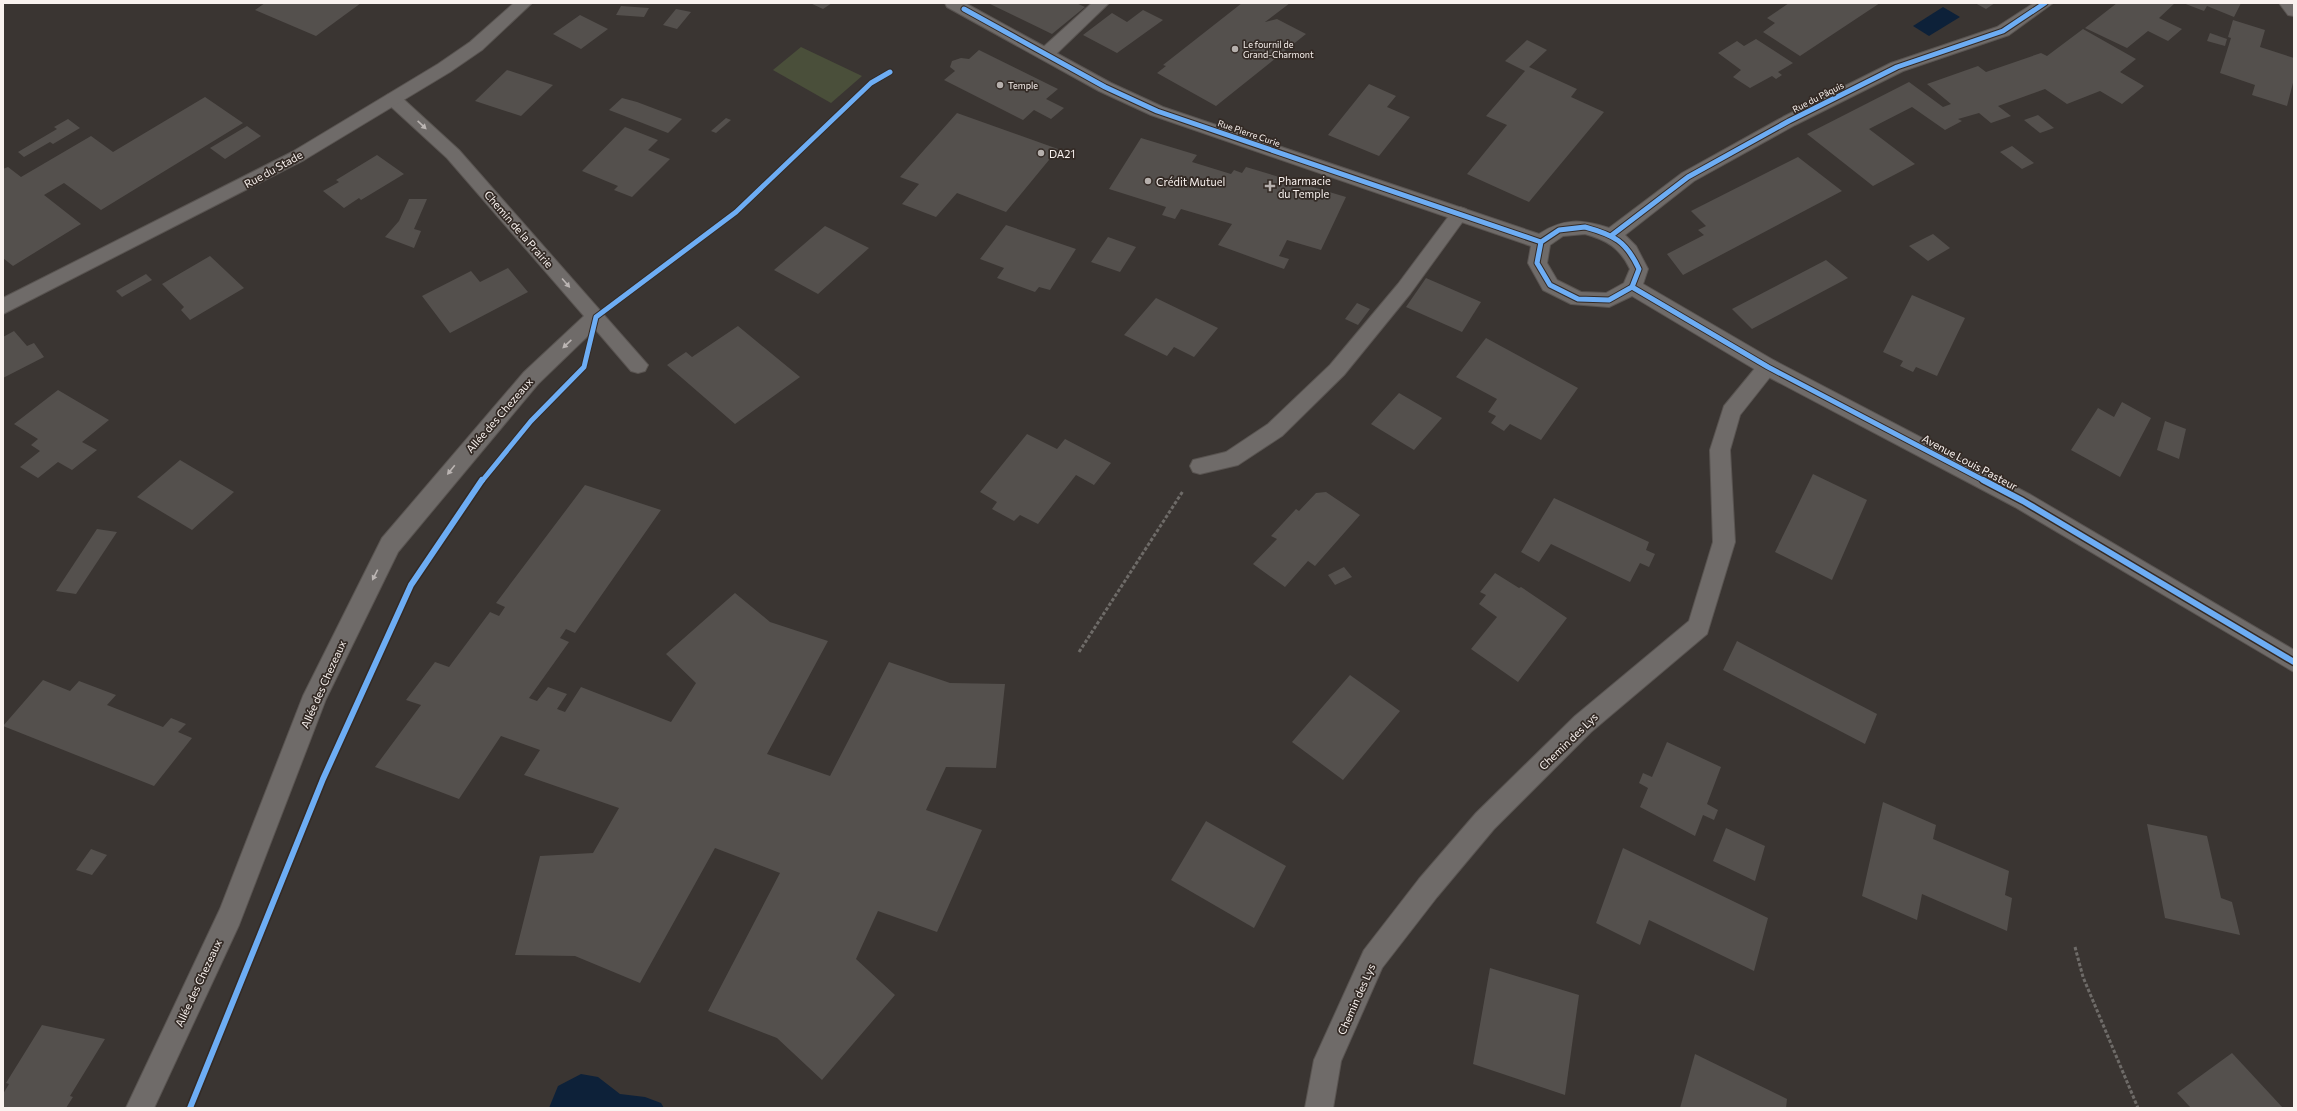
<svg xmlns="http://www.w3.org/2000/svg" width="2297" height="1111" viewBox="0 0 2297 1111" font-family="Commissioner,sans-serif">
<style>
.green{fill:#4a4f3a}
.water{fill:#0d2139}
.building{fill:#54504d}
.lines{fill:none;stroke-linecap:round;stroke-linejoin:round}
.service-casing{stroke:#595451;stroke-width:2}
.minor-casing{stroke:#595451;stroke-width:2}
.tertiary-casing{stroke:#595451;stroke-width:2}
.path-far1{stroke:#6e6b68;stroke-width:2;stroke-dasharray:2.5 1.5;stroke-linecap:butt}
.path{stroke:#6e6b68;stroke-width:3;stroke-dasharray:3.5 2;stroke-linecap:butt}
.service{fill:#6f6b69;fill-rule:evenodd}
.minor{fill:#6f6b69;fill-rule:evenodd}
.tertiary{fill:#6f6b69;fill-rule:evenodd}
.cycleway-far1-casing{stroke:#332a25;stroke-width:7}
.cycleway-casing{stroke:#332a25;stroke-width:9}
.cycleway-far1{stroke:#6dadf4;stroke-width:5}
.cycleway{stroke:#6dadf4;stroke-width:6}
.oneway{fill:#bbb5b3}
.poi-dot{fill:#b6b0ad;stroke:#332a25;stroke-width:1.5}
.labels{text-anchor:middle;dominant-baseline:central;stroke-width:3.5;stroke-linejoin:round;paint-order:stroke}
.far-poi-label{font-size:9px;fill:#f9f2ef;stroke:#332a25;text-anchor:start}
.far-street-label{font-size:9px;fill:#f9f2ef;stroke:#332a25}
.poi-label{font-size:11px;fill:#f9f2ef;stroke:#332a25;text-anchor:start}
.street-label{font-size:11px;fill:#f9f2ef;stroke:#332a25}
</style>
<rect width="100%" height="100%" fill="#3a3532"/>
<path class="green" d="M 801,47 L 862,76 L 831,103 L 773,70 Z"/>
<g class="water">
<path d="M 1943,7 L 1960,17 L 1929,36 L 1913,26 Z"/>
<path d="M 581,1074 L 598,1077 L 620,1094 L 645,1097 L 661,1103 L 664,1108 L 549,1108 L 558,1086 Z"/>
</g>
<g class="building">
<path d="M 265,3 L 361,3 L 316,36 L 255,10 Z"/>
<path d="M 810,3 L 832,3 L 823,9 Z"/>
<path d="M 988,3 L 1076,3 L 1085,7 L 1052,34 Z"/>
<path d="M 1242,3 L 1290,3 L 1265,22 L 1277,19 L 1306,34 L 1216,106 L 1157,73 L 1166,66 L 1163,65 Z"/>
<path d="M 1789,3 L 1880,3 L 1800,56 L 1763,32 L 1775,23 L 1767,18 Z"/>
<path d="M 1975,3 L 1995,3 L 1986,9 Z"/>
<path d="M 2117,3 L 2175,3 L 2159,18 L 2182,29 L 2168,41 L 2148,31 L 2127,48 L 2085,28 Z"/>
<path d="M 2183,3 L 2241,3 L 2234,17 L 2207,6 L 2204,11 Z"/>
<path d="M 621,6 L 649,8 L 644,17 L 616,15 Z"/>
<path d="M 676,9 L 691,12 L 677,29 L 663,25 Z"/>
<path d="M 1143,10 L 1163,20 L 1117,53 L 1083,35 L 1112,13 L 1127,22 Z"/>
<path d="M 580,15 L 608,29 L 581,49 L 553,34 Z"/>
<path d="M 2233,20 L 2265,30 L 2260,47 L 2294,58 L 2294,79 L 2287,106 L 2252,95 L 2255,85 L 2220,73 L 2231,38 L 2228,37 Z"/>
<path d="M 2083,29 L 2136,59 L 2120,72 L 2144,86 L 2122,104 L 2100,91 L 2067,104 L 2045,89 L 1998,106 L 2011,116 L 1991,123 L 1979,113 L 1958,119 L 1962,121 L 1945,130 L 1912,107 L 1869,129 L 1915,164 L 1873,186 L 1807,134 L 1909,82 L 1943,107 L 1951,104 L 1927,84 L 1978,66 L 1986,72 L 2041,53 L 2047,56 Z"/>
<path d="M 2210,33 L 2227,39 L 2225,46 L 2207,41 Z"/>
<path d="M 1756,39 L 1793,63 L 1778,72 L 1782,75 L 1776,79 L 1772,76 L 1750,88 L 1733,77 L 1741,70 L 1718,53 L 1737,41 L 1744,46 Z"/>
<path d="M 1527,40 L 1547,50 L 1529,67 L 1577,89 L 1571,97 L 1604,112 L 1529,202 L 1467,174 L 1507,125 L 1486,116 L 1525,71 L 1505,61 Z"/>
<path d="M 979,50 L 1058,89 L 1046,99 L 1064,108 L 1051,119 L 1034,110 L 1023,120 L 944,80 L 955,71 L 950,67 L 952,61 L 961,58 L 969,59 Z"/>
<path d="M 507,70 L 553,85 L 521,116 L 475,101 Z"/>
<path d="M 1369,84 L 1396,96 L 1387,107 L 1410,117 L 1379,156 L 1328,135 Z"/>
<path d="M 205,97 L 243,123 L 101,210 L 64,183 L 44,195 L 81,224 L 13,266 L 3,258 L 3,169 L 8,167 L 21,177 L 91,136 L 113,152 Z"/>
<path d="M 622,98 L 637,102 L 682,119 L 668,133 L 609,110 Z"/>
<path d="M 957,113 L 1058,149 L 1006,212 L 957,193 L 936,217 L 902,204 L 919,184 L 900,177 Z"/>
<path d="M 2038,115 L 2054,128 L 2040,133 L 2024,120 Z"/>
<path d="M 726,118 L 731,120 L 716,133 L 711,131 Z"/>
<path d="M 68,119 L 80,128 L 53,144 L 50,142 L 24,157 L 18,152 L 57,129 L 54,127 Z"/>
<path d="M 247,126 L 261,136 L 225,159 L 210,148 Z"/>
<path d="M 625,127 L 658,140 L 648,150 L 670,159 L 632,197 L 614,190 L 618,186 L 582,171 Z"/>
<path d="M 1141,138 L 1197,155 L 1192,162 L 1231,174 L 1234,170 L 1242,173 L 1246,167 L 1346,197 L 1321,250 L 1287,240 L 1279,256 L 1289,259 L 1284,269 L 1218,245 L 1232,224 L 1181,209 L 1175,219 L 1162,215 L 1166,207 L 1109,189 Z"/>
<path d="M 2012,146 L 2034,163 L 2022,169 L 2000,152 Z"/>
<path d="M 377,155 L 404,174 L 361,200 L 359,198 L 344,208 L 323,191 L 339,182 L 336,180 Z"/>
<path d="M 1798,157 L 1842,191 L 1683,275 L 1667,254 L 1704,235 L 1698,230 L 1706,226 L 1691,211 Z"/>
<path d="M 409,199 L 427,199 L 414,229 L 421,231 L 414,248 L 385,237 L 399,221 Z"/>
<path d="M 1006,225 L 1076,249 L 1050,290 L 1039,287 L 1035,292 L 997,278 L 1004,268 L 980,259 Z"/>
<path d="M 825,226 L 869,248 L 818,294 L 774,270 Z"/>
<path d="M 1933,234 L 1950,248 L 1928,261 L 1909,246 Z"/>
<path d="M 1108,237 L 1136,247 L 1120,272 L 1091,262 Z"/>
<path d="M 210,256 L 244,288 L 190,320 L 181,310 L 184,307 L 162,284 Z"/>
<path d="M 1826,260 L 1848,278 L 1752,329 L 1732,309 Z"/>
<path d="M 508,268 L 528,292 L 450,333 L 422,296 L 471,271 L 480,282 Z"/>
<path d="M 146,274 L 152,280 L 122,297 L 116,291 Z"/>
<path d="M 1426,278 L 1481,302 L 1462,332 L 1406,307 Z"/>
<path d="M 1912,295 L 1965,318 L 1937,376 L 1916,367 L 1913,372 L 1900,366 L 1903,361 L 1883,352 Z"/>
<path d="M 1156,298 L 1218,328 L 1194,357 L 1174,347 L 1167,356 L 1124,335 Z"/>
<path d="M 1357,303 L 1370,309 L 1358,325 L 1345,319 Z"/>
<path d="M 738,326 L 800,377 L 735,424 L 667,365 L 686,352 L 692,357 Z"/>
<path d="M 14,331 L 27,346 L 34,343 L 44,357 L 3,378 L 3,337 Z"/>
<path d="M 1486,338 L 1578,388 L 1541,440 L 1510,424 L 1504,431 L 1491,423 L 1496,416 L 1488,412 L 1497,399 L 1456,377 Z"/>
<path d="M 58,390 L 109,420 L 82,442 L 97,450 L 72,470 L 58,462 L 38,478 L 20,467 L 40,451 L 31,445 L 38,439 L 14,424 Z"/>
<path d="M 1399,393 L 1442,418 L 1414,450 L 1371,424 Z"/>
<path d="M 2122,402 L 2151,418 L 2120,477 L 2071,450 L 2098,408 L 2114,417 Z"/>
<path d="M 2165,421 L 2186,429 L 2179,459 L 2157,450 Z"/>
<path d="M 1027,434 L 1057,449 L 1065,439 L 1111,463 L 1094,485 L 1076,475 L 1038,524 L 1020,515 L 1014,521 L 992,509 L 997,502 L 980,492 Z"/>
<path d="M 180,460 L 234,492 L 192,530 L 137,497 Z"/>
<path d="M 1813,474 L 1867,500 L 1832,580 L 1775,552 Z"/>
<path d="M 585,485 L 661,510 L 575,633 L 566,629 L 560,638 L 569,642 L 529,698 L 537,701 L 548,687 L 567,694 L 557,709 L 565,712 L 581,687 L 671,722 L 696,683 L 666,654 L 735,593 L 770,622 L 828,641 L 767,754 L 830,776 L 889,662 L 950,683 L 1005,684 L 996,768 L 946,767 L 926,810 L 982,830 L 937,932 L 878,911 L 856,959 L 895,995 L 822,1080 L 777,1038 L 708,1011 L 780,873 L 715,848 L 640,983 L 575,956 L 515,955 L 540,856 L 593,853 L 619,808 L 524,775 L 540,750 L 501,736 L 459,799 L 375,767 L 421,705 L 406,700 L 435,662 L 449,667 L 490,612 L 499,616 L 505,607 L 496,603 Z"/>
<path d="M 1326,492 L 1360,515 L 1315,566 L 1308,561 L 1285,587 L 1253,564 L 1277,539 L 1271,536 L 1296,509 L 1299,511 L 1316,493 Z"/>
<path d="M 1554,498 L 1649,542 L 1646,550 L 1655,554 L 1649,567 L 1640,563 L 1630,582 L 1551,544 L 1539,562 L 1521,552 Z"/>
<path d="M 97,529 L 117,532 L 76,594 L 56,591 Z"/>
<path d="M 1344,567 L 1352,577 L 1335,585 L 1328,575 Z"/>
<path d="M 1495,573 L 1519,588 L 1521,587 L 1567,618 L 1518,682 L 1471,649 L 1497,617 L 1479,604 L 1486,595 L 1480,592 Z"/>
<path d="M 1737,641 L 1877,714 L 1865,744 L 1723,670 Z"/>
<path d="M 1350,675 L 1400,711 L 1343,780 L 1292,742 Z"/>
<path d="M 43,680 L 70,691 L 79,681 L 116,695 L 107,705 L 163,727 L 171,718 L 186,724 L 178,732 L 192,738 L 154,786 L 3,726 Z"/>
<path d="M 1667,742 L 1721,767 L 1707,804 L 1718,810 L 1714,820 L 1703,815 L 1695,836 L 1640,807 L 1648,788 L 1639,783 L 1643,773 L 1652,777 Z"/>
<path d="M 1883,802 L 1936,825 L 1933,839 L 2009,871 L 2005,895 L 2012,898 L 2007,931 L 1922,894 L 1917,920 L 1862,896 Z"/>
<path d="M 1206,821 L 1286,866 L 1254,928 L 1171,880 Z"/>
<path d="M 2147,824 L 2207,836 L 2221,898 L 2232,902 L 2240,935 L 2165,918 Z"/>
<path d="M 1726,828 L 1765,846 L 1755,881 L 1713,861 Z"/>
<path d="M 1623,848 L 1768,918 L 1754,971 L 1649,920 L 1640,945 L 1596,923 Z"/>
<path d="M 91,849 L 107,855 L 92,875 L 76,870 Z"/>
<path d="M 1490,968 L 1579,995 L 1565,1095 L 1473,1064 Z"/>
<path d="M 42,1025 L 105,1039 L 70,1096 L 73,1097 L 66,1108 L 3,1108 L 3,1094 L 9,1084 L 6,1083 Z"/>
<path d="M 2232,1053 L 2283,1108 L 2191,1108 L 2177,1093 Z"/>
<path d="M 1695,1054 L 1787,1099 L 1786,1108 L 1680,1108 Z"/>
</g>
<g class="lines">
<defs>
<g id="service">
<path d="M 1092,3 L 1109,3 L 1052,58 L 1040,58 L 1038,54 L 1040,50 Z"/>
<path d="M 1460,207 L 1466,209 L 1469,213 L 1466,217 L 1410,294 L 1344,375 L 1282,436 L 1238,465 L 1200,474 L 1193,472 L 1190,466 L 1193,460 L 1226,452 L 1268,424 L 1330,365 L 1398,284 L 1454,209 Z"/>
</g>
<g id="minor">
<path d="M 393,93 L 399,95 L 459,150 L 648,365 L 645,371 L 638,373 L 631,371 L 595,329 L 538,384 L 398,552 L 326,699 L 239,925 L 154,1108 L 126,1108 L 220,909 L 303,696 L 382,538 L 524,372 L 584,316 L 447,158 L 387,103 L 384,99 L 387,95 Z"/>
<path d="M 1768,359 L 1775,361 L 1778,367 L 1740,415 L 1730,450 L 1735,542 L 1707,634 L 1591,732 L 1494,829 L 1437,897 L 1382,968 L 1341,1061 L 1333,1108 L 1305,1108 L 1314,1060 L 1364,950 L 1419,879 L 1476,813 L 1575,716 L 1689,621 L 1713,542 L 1710,450 L 1724,406 L 1761,361 Z"/>
</g>
<g id="tertiary">
<path d="M 514,3 L 532,3 L 482,50 L 450,72 L 304,160 L 3,314 L 3,298 L 292,152 L 438,64 L 470,42 Z"/>
<path d="M 945,3 L 965,3 L 1111,83 L 1163,107 L 1539,234 C 1563,218 1582,219 1609,228 L 1682,173 L 1783,117 L 1891,63 L 1997,27 L 2034,3 L 2053,3 L 2009,35 L 1903,71 L 1795,125 L 1694,181 L 1625,235 L 1636,246 L 1648,269 L 1643,284 L 1775,361 L 2031,495 L 2294,650 L 2294,672 L 2015,507 L 1761,373 L 1632,296 L 1609,307 L 1571,304 L 1543,290 L 1528,263 L 1531,246 L 1151,115 L 1099,91 L 947,7 ZM 1585,234 C 1607,240 1620,248 1630,269 L 1624,283 L 1606,293 L 1581,292 L 1557,280 L 1547,263 L 1550,245 L 1563,236 Z"/>
<path d="M 2279,3 L 2294,3 L 2294,16 L 2288,15 Z"/>
</g>
</defs>
<use href="#service" class="service-casing"/>
<use href="#minor" class="minor-casing"/>
<use href="#tertiary" class="tertiary-casing"/>
<path class="path-far1" d="M 621,298 L 736,212 L 871,83 L 890,72"/>
<g class="path">
<path d="M 1079,652 L 1183,491"/>
<path d="M 317,794 L 411,585 L 439,542"/>
<path d="M 2075,947 L 2083,977 L 2138,1108"/>
<path d="M 190,1108 L 240,984"/>
</g>
<use href="#service" class="service"/>
<use href="#minor" class="minor"/>
<use href="#tertiary" class="tertiary"/>
<defs>
<g id="cycleway-far1">
<path d="M 964,9 L 1105,87 L 1157,111 L 1541,242"/>
<path d="M 1585,227 C 1614,235 1626,241 1639,269 L 1632,287 L 1609,300 L 1578,299 L 1550,285 L 1537,263 L 1541,242 L 1559,230 Z"/>
<path d="M 1612,235 L 1688,177 L 1789,121 L 1897,67 L 2003,31 L 2045,3"/>
<path d="M 1632,287 L 1768,367 L 1985,481"/>
<path d="M 482,481 L 531,421 L 584,367 L 596,317 L 736,212 L 871,83 L 890,72"/>
</g>
<g id="cycleway">
<path d="M 1983,480 L 2023,501 L 2294,662"/>
<path d="M 190,1108 L 323,779 L 411,585 L 482,480"/>
</g>
</defs>
<use href="#cycleway-far1" class="cycleway-far1-casing"/>
<use href="#cycleway" class="cycleway-casing"/>
<use href="#cycleway-far1" class="cycleway-far1"/>
<use href="#cycleway" class="cycleway"/>
</g>
<defs><path id="oneway-solid" d="M-6-.8H1V-3.2L6.5 0L1 3.2V.8H-6Z"/></defs>
<g class="oneway">
<use href="#oneway-solid" transform="translate(422 125) rotate(43)"/>
<use href="#oneway-solid" transform="translate(566 283) rotate(49)"/>
<use href="#oneway-solid" transform="translate(567 344) rotate(137)"/>
<use href="#oneway-solid" transform="translate(451 470) rotate(129)"/>
<use href="#oneway-solid" transform="translate(375 575) rotate(117)"/>
</g>
<g class="poi-dot">
<circle cx="1235" cy="49" r="4"/>
<circle cx="1000" cy="85" r="4"/>
<circle cx="1041" cy="153" r="4"/>
<circle cx="1148" cy="181" r="4"/>
<path d="M1268 180h4v4h4v4h-4v4h-4v-4h-4v-4h4z"/>
</g>
<g class="labels">
<g class="far-poi-label">
<text x="1243" y="44">Le fournil de<tspan x="1243" dy="10">Grand-Charmont</tspan></text>
<text x="1008" y="85">Temple</text>
</g>
<g class="far-street-label">
<text transform="translate(1818 97) rotate(-27)">Rue du Pâquis</text>
<text transform="translate(1249 133) rotate(19)">Rue Pierre Curie</text>
</g>
<g class="poi-label">
<text x="1049" y="153">DA21</text>
<text x="1278" y="180">Pharmacie<tspan x="1278" dy="13">du Temple</tspan></text>
<text x="1156" y="181">Crédit Mutuel</text>
</g>
<g class="street-label">
<text transform="translate(273 169) rotate(-29)">Rue du Stade</text>
<text transform="translate(519 229) rotate(49)">Chemin de la Prairie</text>
<text transform="translate(499 415) rotate(-49)">Allée des Chezeaux</text>
<text transform="translate(1970 462) rotate(28)">Avenue Louis Pasteur</text>
<text transform="translate(323 684) rotate(-66)">Allée des Chezeaux</text>
<text transform="translate(1568 741) rotate(-44)">Chemin des Lys</text>
<text transform="translate(198 983) rotate(-65)">Allée des Chezeaux</text>
<text transform="translate(1356 999) rotate(-66)">Chemin des Lys</text>
</g>
</g>
<rect width="2297" height="1111" fill="none" stroke="#f9f2ef" stroke-width="8"/>
</svg>
